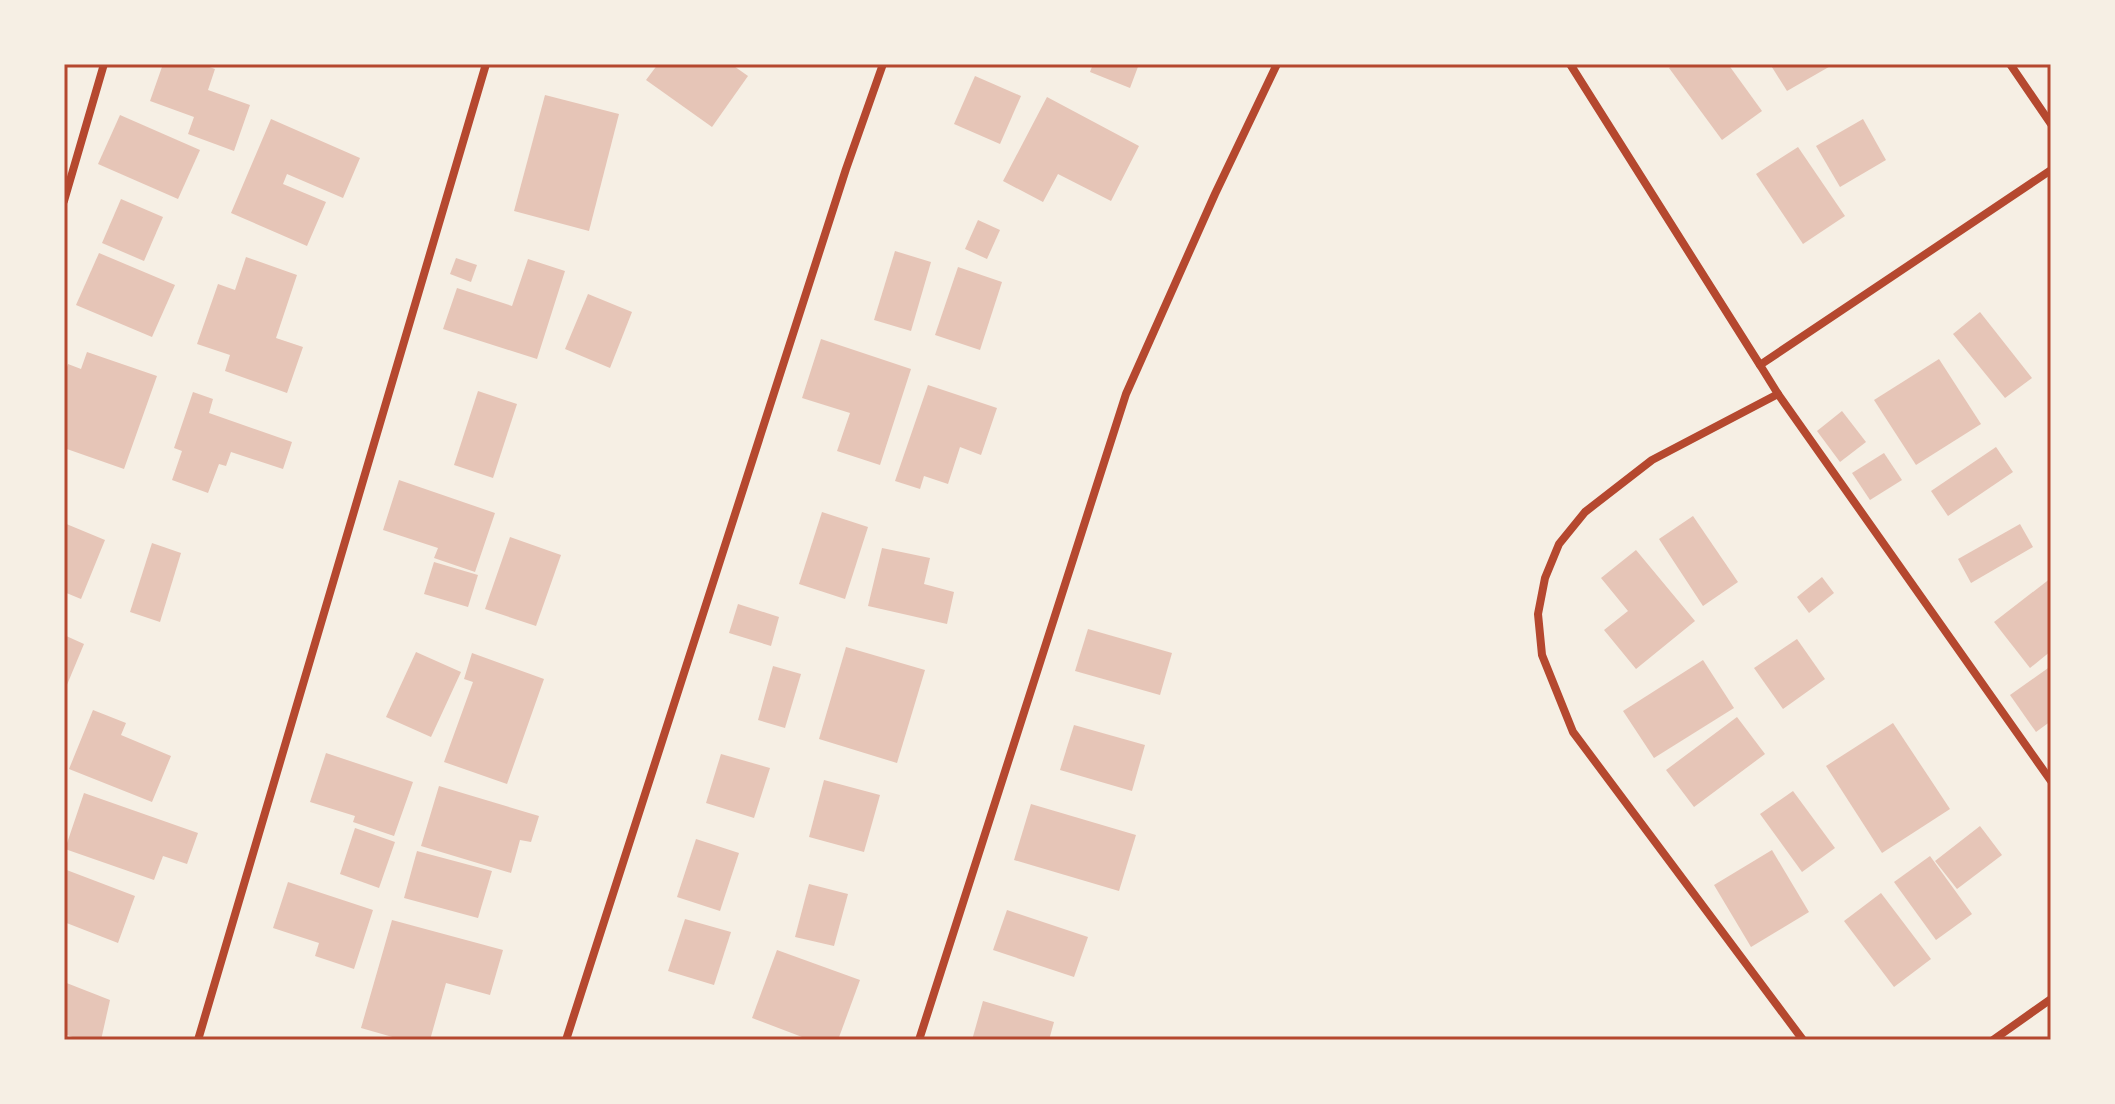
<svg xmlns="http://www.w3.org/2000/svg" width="2115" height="1104" viewBox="0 0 2115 1104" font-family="'PT Sans Narrow',sans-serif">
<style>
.building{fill:#e6c5b7}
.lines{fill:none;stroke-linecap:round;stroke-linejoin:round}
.minor{stroke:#b5482f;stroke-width:8}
.neatline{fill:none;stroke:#b5482f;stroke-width:3}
</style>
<rect width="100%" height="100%" fill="#f6efe4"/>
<g class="building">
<path d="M 163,64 L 201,64 L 215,69 L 208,90 L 250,105 L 234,151 L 188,134 L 194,117 L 150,101 Z"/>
<path d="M 658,64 L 731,64 L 748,76 L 712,127 L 646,80 Z"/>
<path d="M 1093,64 L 1139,64 L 1130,88 L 1090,72 Z"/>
<path d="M 1674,64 L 1728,64 L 1762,111 L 1722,140 L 1669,68 Z"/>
<path d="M 1770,64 L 1834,64 L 1787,91 Z"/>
<path d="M 975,76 L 1021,96 L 1000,144 L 954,124 Z"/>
<path d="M 545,95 L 619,114 L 589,231 L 514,211 Z"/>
<path d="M 1047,97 L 1139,146 L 1111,201 L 1058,174 L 1043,202 L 1003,181 Z"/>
<path d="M 120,115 L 200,150 L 178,199 L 98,164 Z"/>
<path d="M 271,119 L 360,158 L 343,198 L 287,174 L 283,184 L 326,202 L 307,246 L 231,213 Z"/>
<path d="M 1863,119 L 1886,160 L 1840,187 L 1816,146 Z"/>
<path d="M 1798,147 L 1845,216 L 1803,244 L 1756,174 Z"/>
<path d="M 121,199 L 163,217 L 144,261 L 102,243 Z"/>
<path d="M 978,220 L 1000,230 L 987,259 L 965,249 Z"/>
<path d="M 895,251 L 931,262 L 911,331 L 874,320 Z"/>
<path d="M 99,253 L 175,285 L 152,337 L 76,305 Z"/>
<path d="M 246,257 L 297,275 L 276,338 L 303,347 L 287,393 L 225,371 L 230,355 L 197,344 L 218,284 L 235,290 Z"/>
<path d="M 456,258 L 477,265 L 471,282 L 450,274 Z"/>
<path d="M 528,259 L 565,271 L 537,359 L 443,329 L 457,288 L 512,306 Z"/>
<path d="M 958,267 L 1002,282 L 980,350 L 935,335 Z"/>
<path d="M 588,294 L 632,312 L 610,368 L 565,349 Z"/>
<path d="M 1980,312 L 2032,378 L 2005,398 L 1953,334 Z"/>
<path d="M 821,339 L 911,369 L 880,465 L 837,451 L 850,413 L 802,398 Z"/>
<path d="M 87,352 L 157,376 L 124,469 L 64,448 L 64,376 L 68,364 L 81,369 Z"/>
<path d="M 1939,359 L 1981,424 L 1916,465 L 1874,400 Z"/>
<path d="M 928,385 L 997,408 L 981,455 L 960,447 L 948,484 L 924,476 L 920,489 L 895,481 Z"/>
<path d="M 478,391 L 517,404 L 493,478 L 454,465 Z"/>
<path d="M 193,392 L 213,399 L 209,413 L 292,442 L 283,469 L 231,452 L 226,466 L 219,464 L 208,493 L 172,480 L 182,451 L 174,448 Z"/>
<path d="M 1842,411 L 1866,442 L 1840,462 L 1817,431 Z"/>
<path d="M 1996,447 L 2013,472 L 1948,516 L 1931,491 Z"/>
<path d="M 1884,453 L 1902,480 L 1870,500 L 1852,473 Z"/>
<path d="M 399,480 L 495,513 L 475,572 L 434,558 L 438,548 L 383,530 Z"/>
<path d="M 822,512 L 868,527 L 845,599 L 799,584 Z"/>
<path d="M 1693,516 L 1738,582 L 1703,606 L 1659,539 Z"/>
<path d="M 64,523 L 105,540 L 81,599 L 64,592 Z"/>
<path d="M 2020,524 L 2033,547 L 1971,583 L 1958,559 Z"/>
<path d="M 510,537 L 561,555 L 536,626 L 485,609 Z"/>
<path d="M 152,543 L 181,553 L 160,622 L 130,612 Z"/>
<path d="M 882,548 L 930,558 L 924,584 L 954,592 L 947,624 L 868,606 Z"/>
<path d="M 1636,550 L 1695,621 L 1636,669 L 1604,630 L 1628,611 L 1601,578 Z"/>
<path d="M 434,562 L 478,575 L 468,607 L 424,594 Z"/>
<path d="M 1822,577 L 1834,593 L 1809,613 L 1797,597 Z"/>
<path d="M 2051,578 L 2051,651 L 2030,668 L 1994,622 Z"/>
<path d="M 738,604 L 779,617 L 771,646 L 729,633 Z"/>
<path d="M 1088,629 L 1172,653 L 1160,695 L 1075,671 Z"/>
<path d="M 64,635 L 84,644 L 64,692 Z"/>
<path d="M 1797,639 L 1825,679 L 1783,709 L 1754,668 Z"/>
<path d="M 846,647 L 925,670 L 897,763 L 819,739 Z"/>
<path d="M 416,652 L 461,672 L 431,737 L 386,717 Z"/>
<path d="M 472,653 L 544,679 L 507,784 L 444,762 L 473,682 L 464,679 Z"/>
<path d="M 1703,660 L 1734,708 L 1654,758 L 1623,711 Z"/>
<path d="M 773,666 L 801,674 L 785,728 L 758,720 Z"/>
<path d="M 2051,666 L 2051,721 L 2036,732 L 2010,695 Z"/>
<path d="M 93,710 L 126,723 L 121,735 L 171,756 L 152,802 L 69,769 Z"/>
<path d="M 1737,717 L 1765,754 L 1694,807 L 1666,770 Z"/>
<path d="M 1893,723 L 1950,809 L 1882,853 L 1826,766 Z"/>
<path d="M 1074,725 L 1145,745 L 1132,791 L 1060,770 Z"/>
<path d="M 326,753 L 413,782 L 394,836 L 353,822 L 355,816 L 310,802 Z"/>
<path d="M 721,754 L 770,768 L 754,818 L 706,803 Z"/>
<path d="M 824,780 L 880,795 L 864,852 L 809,837 Z"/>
<path d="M 439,786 L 539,816 L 531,842 L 520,840 L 511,873 L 421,846 Z"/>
<path d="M 1793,791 L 1835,848 L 1802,872 L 1760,814 Z"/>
<path d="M 84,793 L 198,833 L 187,864 L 163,856 L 154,880 L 65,849 Z"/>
<path d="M 1031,804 L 1136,835 L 1119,891 L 1014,860 Z"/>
<path d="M 1980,826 L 2002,855 L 1957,889 L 1935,861 Z"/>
<path d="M 355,828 L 395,842 L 379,888 L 340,874 Z"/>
<path d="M 696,839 L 739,853 L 720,911 L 677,897 Z"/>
<path d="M 1772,850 L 1809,912 L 1751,947 L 1714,885 Z"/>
<path d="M 417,851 L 492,871 L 478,918 L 404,898 Z"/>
<path d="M 1930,856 L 1972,914 L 1936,940 L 1894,882 Z"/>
<path d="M 64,869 L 135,896 L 118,943 L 64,922 Z"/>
<path d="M 288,882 L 373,910 L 354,969 L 315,956 L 319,943 L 273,928 Z"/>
<path d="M 809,884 L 848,894 L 834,946 L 795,937 Z"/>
<path d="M 1881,893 L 1931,959 L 1894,987 L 1844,921 Z"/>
<path d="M 1007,910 L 1088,937 L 1074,977 L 993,950 Z"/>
<path d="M 685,919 L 731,932 L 714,985 L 668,971 Z"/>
<path d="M 392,920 L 503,950 L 490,995 L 446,983 L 430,1040 L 403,1040 L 361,1028 Z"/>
<path d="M 777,950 L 860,980 L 838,1040 L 810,1040 L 752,1018 Z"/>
<path d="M 64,982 L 110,1000 L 101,1040 L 81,1040 L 64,1034 Z"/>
<path d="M 983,1001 L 1054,1022 L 1049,1040 L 972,1040 Z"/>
</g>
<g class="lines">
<g class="minor">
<path d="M 1570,64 L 1760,365"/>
<path d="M 2010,64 L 2051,124"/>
<path d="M 2051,170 L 1760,365 L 1778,394 L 2051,781"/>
<path d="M 64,201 L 104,64"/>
<path d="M 1778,394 L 1652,460 L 1585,512 L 1559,544 L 1545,578 L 1538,614 L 1542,655 L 1573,732 L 1803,1040"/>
<path d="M 198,1040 L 486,64"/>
<path d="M 566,1040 L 846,169 L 883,64"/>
<path d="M 919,1040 L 1126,394 L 1215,194 L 1277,64"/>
<path d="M 1993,1040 L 2051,999"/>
</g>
</g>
<rect width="2115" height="1104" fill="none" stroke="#f6efe4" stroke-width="132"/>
<rect x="66" y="66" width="1983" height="972" class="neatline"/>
</svg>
